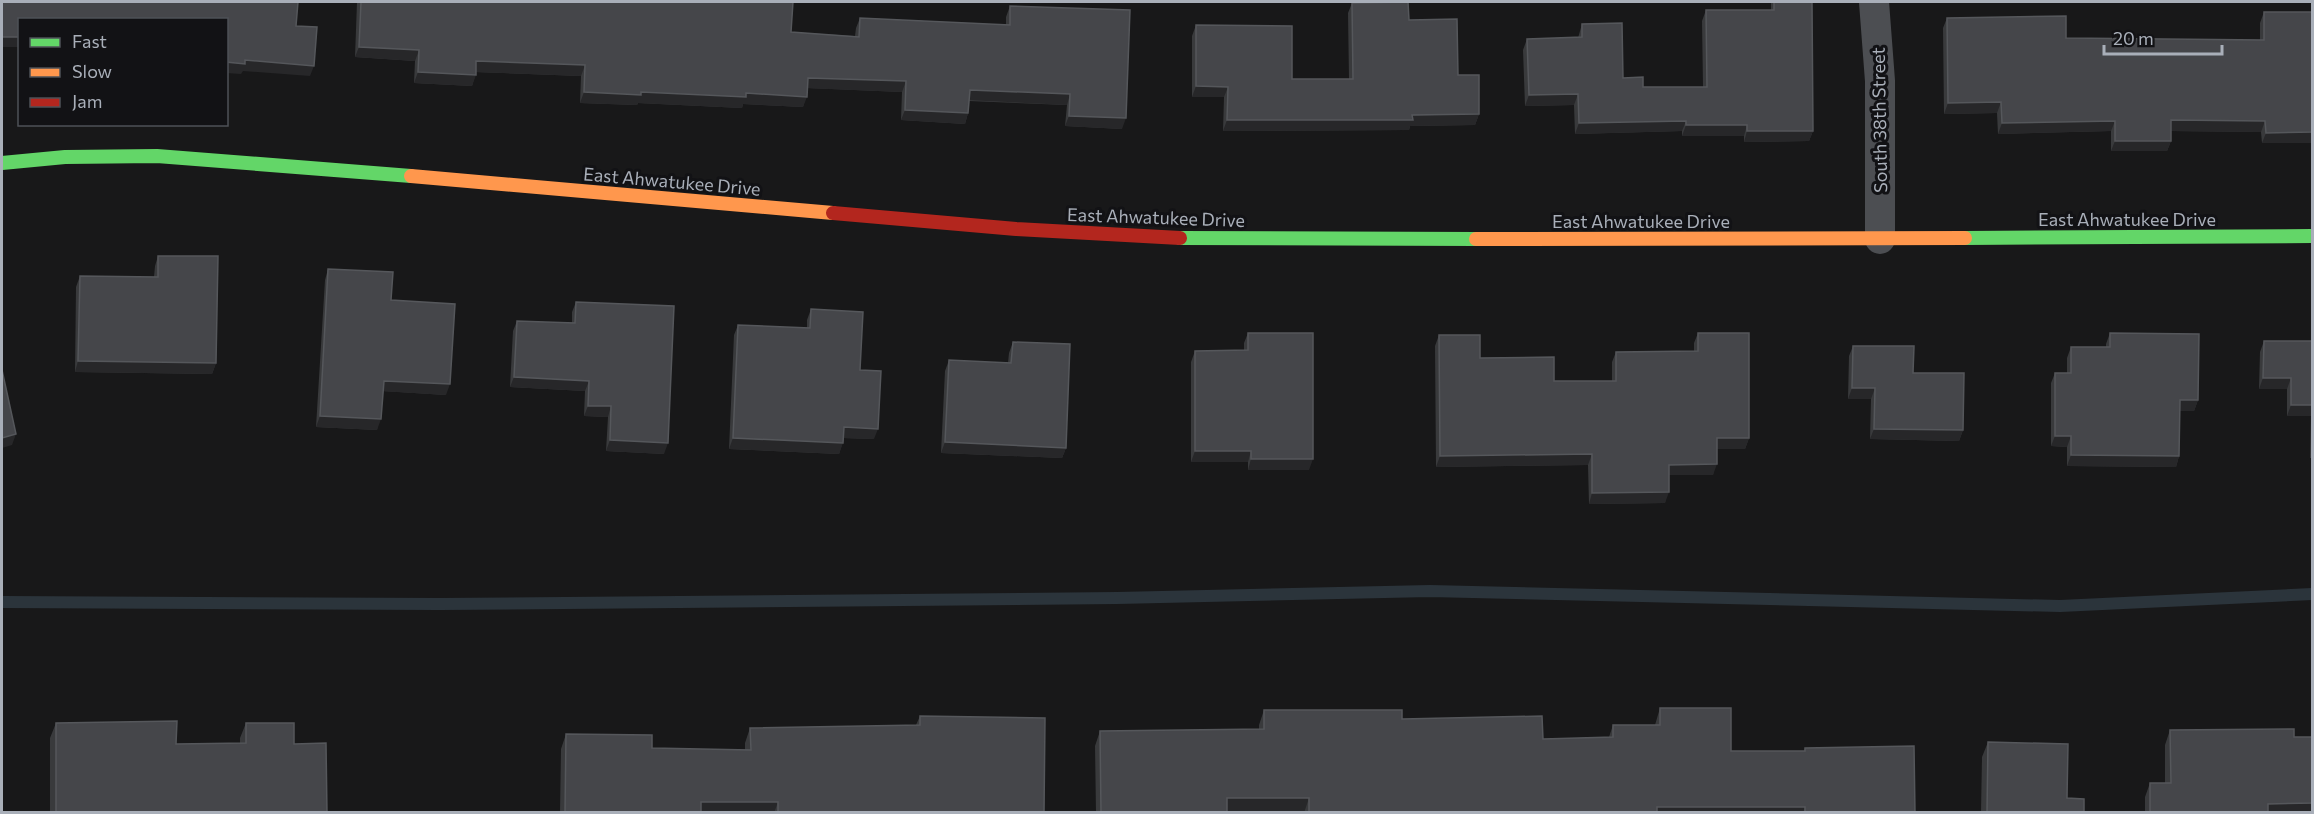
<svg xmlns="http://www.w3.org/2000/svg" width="2314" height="814" viewBox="0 0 2314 814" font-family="Commissioner,sans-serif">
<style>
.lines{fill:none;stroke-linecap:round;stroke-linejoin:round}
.stream{stroke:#2b343b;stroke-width:12}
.street{stroke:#4c4e52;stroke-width:30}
.fast{stroke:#63d668;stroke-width:14}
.slow{stroke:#ff974d;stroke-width:14}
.jam{stroke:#b3261e;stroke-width:14}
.wall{fill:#393a3c}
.shaded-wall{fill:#272729}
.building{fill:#45464a;stroke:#55575b;stroke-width:1.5}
.labels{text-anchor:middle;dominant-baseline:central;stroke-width:6;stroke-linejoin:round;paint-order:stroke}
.street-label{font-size:18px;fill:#a9afb9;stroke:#121215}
</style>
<rect width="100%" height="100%" fill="#181819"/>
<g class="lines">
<path class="stream" d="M 2,602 L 440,604 L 1117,598 L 1430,591 L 2060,606 L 2312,594"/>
<path class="street" d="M 1874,2 L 1880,81 L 1880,239"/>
<g class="fast">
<path d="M 2,163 L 65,157 L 157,156 L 411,176"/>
<path d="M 1180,238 L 1476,239"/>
<path d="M 1965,238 L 2312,236"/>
</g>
<g class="slow">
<path d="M 411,176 L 833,213"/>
<path d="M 1476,239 L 1965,238"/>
</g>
<path class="jam" d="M 833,213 L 1016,229 L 1180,238"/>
</g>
<g class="wall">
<path d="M 357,2 L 793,2 L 791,32 L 855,36 L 856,28 L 860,18 L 1006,25 L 1006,17 L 1010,6 L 1122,129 L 1065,126 L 1067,105 L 969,101 L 968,113 L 965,124 L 901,120 L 902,92 L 808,88 L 803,107 L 743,104 L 742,108 L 638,103 L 637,105 L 580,103 L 581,76 L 476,72 L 472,86 L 414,83 L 415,61 L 355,57 Z"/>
<path d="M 1771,2 L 1812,2 L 1813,131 L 1809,141 L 1744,142 L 1744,136 L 1682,136 L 1682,131 L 1575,134 L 1574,105 L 1525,106 L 1523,50 L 1527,39 L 1578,38 L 1582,24 L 1623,78 L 1643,87 L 1703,87 L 1702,21 L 1706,10 L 1771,10 Z"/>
<path d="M 1352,3 L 1409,20 L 1458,75 L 1479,114 L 1475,125 L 1410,126 L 1409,130 L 1223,131 L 1224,97 L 1192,97 L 1192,36 L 1196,25 L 1292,79 L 1349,79 L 1348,13 Z"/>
<path d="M 2264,12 L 2313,12 L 2313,143 L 2262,143 L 2261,132 L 2171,131 L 2171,141 L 2167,151 L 2111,151 L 2111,131 L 1998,134 L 1997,113 L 1944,114 L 1943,28 L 1947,18 L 2066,38 L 2260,40 L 2260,23 Z"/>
<path d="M 158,256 L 216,363 L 212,374 L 75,372 L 76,287 L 80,276 L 154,277 L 155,266 Z"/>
<path d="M 328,269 L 391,300 L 446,395 L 383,391 L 377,430 L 316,427 L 325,280 Z"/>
<path d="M 576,302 L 664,454 L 606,451 L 608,417 L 584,416 L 585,391 L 510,387 L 513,331 L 517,321 L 572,323 L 572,312 Z"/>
<path d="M 811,309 L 860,370 L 874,439 L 844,438 L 839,454 L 729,449 L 734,335 L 738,325 L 807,328 L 807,320 Z"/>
<path d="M 1248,333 L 1309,470 L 1248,470 L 1248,462 L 1191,462 L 1191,362 L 1195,351 L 1244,350 L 1244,343 Z"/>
<path d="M 1698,333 L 1749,438 L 1745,449 L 1717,449 L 1713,475 L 1669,475 L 1665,503 L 1589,504 L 1588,465 L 1436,467 L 1435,346 L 1439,335 L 1480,358 L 1554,381 L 1612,381 L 1612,362 L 1616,352 L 1694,351 L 1694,343 Z"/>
<path d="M 2110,333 L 2198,400 L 2194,411 L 2180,411 L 2179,456 L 2176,467 L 2067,466 L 2067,447 L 2051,446 L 2051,383 L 2055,373 L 2067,373 L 2067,358 L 2071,347 L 2106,347 L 2106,344 Z"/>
<path d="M 2264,341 L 2313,341 L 2313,458 L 2310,458 L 2311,416 L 2287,416 L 2287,389 L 2259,389 L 2260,352 Z"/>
<path d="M 1013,342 L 1066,448 L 1062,458 L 941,453 L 945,371 L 949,360 L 1008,363 L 1009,353 Z"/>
<path d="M 1853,346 L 1913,373 L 1963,430 L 1959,441 L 1870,439 L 1871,399 L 1848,399 L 1849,356 Z"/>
<path d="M 1660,708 L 1731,751 L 1804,751 L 1805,748 L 1915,813 L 1096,813 L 1095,746 L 1100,731 L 1259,729 L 1259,725 L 1264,710 L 1402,719 L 1543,739 L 1609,737 L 1613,725 L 1655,725 Z"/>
<path d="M 920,716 L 1044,813 L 560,813 L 561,749 L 566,734 L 652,748 L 745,750 L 745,743 L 750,728 L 916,725 Z"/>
<path d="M 56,723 L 176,744 L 240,743 L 240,738 L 246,723 L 294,744 L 327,813 L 50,813 L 50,738 Z"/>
<path d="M 2170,730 L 2294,737 L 2313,813 L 2145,813 L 2145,797 L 2150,783 L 2165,783 L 2165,745 Z"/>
<path d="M 1988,742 L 2067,798 L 2084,813 L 1981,813 L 1982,757 Z"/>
</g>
<g class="shaded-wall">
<rect x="2" y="37" width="18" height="10"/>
<path d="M 359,47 L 419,50 L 415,61 L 355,57 Z"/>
<path d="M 245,60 L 314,66 L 310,76 L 243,71 L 241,74 L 226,73 L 226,62 Z"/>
<path d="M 476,61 L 585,65 L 581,76 L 473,72 Z"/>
<path d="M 418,72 L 476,75 L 472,86 L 414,83 Z"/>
<path d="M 808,78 L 906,81 L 902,92 L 804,88 Z"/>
<path d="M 1196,86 L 1228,87 L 1224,97 L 1192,97 Z"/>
<path d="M 970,90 L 1070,94 L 1067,105 L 966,100 Z"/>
<path d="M 584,92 L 746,93 L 807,97 L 803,107 L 743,104 L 742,108 L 638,103 L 637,105 L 580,103 Z"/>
<path d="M 1578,94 L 1574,105 L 1525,106 L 1529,95 Z"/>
<path d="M 2001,102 L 1997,113 L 1944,114 L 1948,103 Z"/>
<path d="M 905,110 L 968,113 L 965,124 L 901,120 Z"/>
<path d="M 1479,114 L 1475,125 L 1410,126 L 1409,130 L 1223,131 L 1227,120 Z"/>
<path d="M 1069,116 L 1126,118 L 1122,129 L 1065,126 Z"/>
<path d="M 2171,120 L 2265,121 L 2261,132 L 2167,131 Z"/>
<path d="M 1686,121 L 1682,131 L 1575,134 L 1579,123 Z"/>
<path d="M 2115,121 L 2111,131 L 1998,134 L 2002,123 Z"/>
<path d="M 1686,125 L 1747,125 L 1744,136 L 1682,136 Z"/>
<path d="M 1747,131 L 1813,131 L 1809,141 L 1744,142 Z"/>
<path d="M 2313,132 L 2313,143 L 2262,143 L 2266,133 Z"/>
<path d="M 2115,141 L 2171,141 L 2167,151 L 2111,151 Z"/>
<path d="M 78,361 L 216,363 L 212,374 L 75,372 Z"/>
<path d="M 514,377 L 589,381 L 585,391 L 510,387 Z"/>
<path d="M 2263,378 L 2291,378 L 2287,389 L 2259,389 Z"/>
<path d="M 384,381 L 450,384 L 446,395 L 380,391 Z"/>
<path d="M 1852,388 L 1875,388 L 1871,399 L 1848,399 Z"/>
<path d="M 2180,400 L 2198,400 L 2194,411 L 2176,411 Z"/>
<path d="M 2291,405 L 2313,405 L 2313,411 L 2311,416 L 2287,416 Z"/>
<path d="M 588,406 L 611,406 L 608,417 L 584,416 Z"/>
<path d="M 320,416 L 381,419 L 377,430 L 316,427 Z"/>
<path d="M 844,427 L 878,429 L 874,439 L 840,438 Z"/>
<path d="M 1874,429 L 1963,430 L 1959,441 L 1870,439 Z"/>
<path d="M 16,434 L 12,445 L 2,448 L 2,438 Z"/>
<path d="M 2055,436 L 2071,436 L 2067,447 L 2051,446 Z"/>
<path d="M 733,438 L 843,443 L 839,454 L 729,449 Z"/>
<path d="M 1717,438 L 1749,438 L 1745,449 L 1713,449 Z"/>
<path d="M 610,440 L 668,443 L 664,454 L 606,451 Z"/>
<path d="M 945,442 L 1066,448 L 1062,458 L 941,453 Z"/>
<path d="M 1195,451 L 1251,451 L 1248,462 L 1191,462 Z"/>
<path d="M 1592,454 L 1588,465 L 1436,467 L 1440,456 Z"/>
<path d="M 2071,455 L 2179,456 L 2176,467 L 2067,466 Z"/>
<path d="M 1251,459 L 1313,459 L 1309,470 L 1248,470 Z"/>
<path d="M 1717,464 L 1713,475 L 1665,475 L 1669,465 Z"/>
<path d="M 1669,492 L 1665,503 L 1589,504 L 1592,493 Z"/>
<path d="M 1227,798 L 1309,798 L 1304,813 L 1222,813 Z"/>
<path d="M 701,802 L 778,802 L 774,813 L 697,813 Z"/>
<path d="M 2313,803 L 2313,813 L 2265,813 L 2268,804 Z"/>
<path d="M 1657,807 L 1805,807 L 1803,813 L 1655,813 Z"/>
</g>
<g class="building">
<path d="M 2,2 L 298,2 L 296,26 L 317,27 L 314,66 L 245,60 L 245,64 L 226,62 L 226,20 L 20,20 L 20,37 L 2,37 Z"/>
<path d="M 361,2 L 793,2 L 791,32 L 859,37 L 860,18 L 1010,25 L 1010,6 L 1130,10 L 1126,118 L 1069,116 L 1070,94 L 970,90 L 968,113 L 905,110 L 906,81 L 808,78 L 807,97 L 746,93 L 746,97 L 641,92 L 641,95 L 584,92 L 585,65 L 476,61 L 476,75 L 418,72 L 419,50 L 359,47 Z"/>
<path d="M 1408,2 L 1409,20 L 1457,19 L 1458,75 L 1479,75 L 1479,114 L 1412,115 L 1413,120 L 1227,120 L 1228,87 L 1196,86 L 1196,25 L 1292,26 L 1292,79 L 1353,79 L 1352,3 Z"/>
<path d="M 1774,2 L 1812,2 L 1813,131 L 1747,131 L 1747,125 L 1686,125 L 1686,121 L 1579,123 L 1578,94 L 1529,95 L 1527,39 L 1582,37 L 1582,24 L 1622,23 L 1623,78 L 1643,77 L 1643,87 L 1707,87 L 1706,10 L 1774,10 Z"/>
<path d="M 2264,12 L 2313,12 L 2313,132 L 2266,133 L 2265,121 L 2171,120 L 2171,141 L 2115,141 L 2115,121 L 2002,123 L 2001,102 L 1948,103 L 1947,18 L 2066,16 L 2066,38 L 2264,40 Z"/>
<path d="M 158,256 L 218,256 L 216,363 L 78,361 L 80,276 L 158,277 Z"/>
<path d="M 328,269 L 393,272 L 391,300 L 455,304 L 450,384 L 384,381 L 381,419 L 320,416 Z"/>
<path d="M 576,302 L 674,306 L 668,443 L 610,440 L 611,406 L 588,406 L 589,381 L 514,377 L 517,321 L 575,323 Z"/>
<path d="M 811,309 L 863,312 L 860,370 L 881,371 L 878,429 L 844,427 L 843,443 L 733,438 L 738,325 L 810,328 Z"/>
<path d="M 1248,333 L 1313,333 L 1313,459 L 1251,459 L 1251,451 L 1195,451 L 1195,351 L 1248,350 Z"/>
<path d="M 1698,333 L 1749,333 L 1749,438 L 1717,438 L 1717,464 L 1669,465 L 1669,492 L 1592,493 L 1592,454 L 1440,456 L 1439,335 L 1480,335 L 1480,358 L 1554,357 L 1554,381 L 1616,381 L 1616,352 L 1698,351 Z"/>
<path d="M 2110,333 L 2199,334 L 2198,400 L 2180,400 L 2179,456 L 2071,455 L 2071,436 L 2055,436 L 2055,373 L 2071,373 L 2071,347 L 2110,347 Z"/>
<path d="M 2264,341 L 2313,341 L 2313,405 L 2291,405 L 2291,378 L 2263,378 Z"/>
<path d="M 1013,342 L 1070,344 L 1066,448 L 945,442 L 949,360 L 1011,363 Z"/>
<path d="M 1853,346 L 1914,346 L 1913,373 L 1964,373 L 1963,430 L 1874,429 L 1875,388 L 1852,388 Z"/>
<path d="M 2,370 L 16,434 L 2,438 Z"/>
<path d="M 1660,708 L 1731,708 L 1731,751 L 1805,751 L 1805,748 L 1914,746 L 1915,813 L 1805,813 L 1805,807 L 1657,807 L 1657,813 L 1309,813 L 1309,798 L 1227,798 L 1227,813 L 1101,813 L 1100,731 L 1264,729 L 1264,710 L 1402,710 L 1402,719 L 1542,716 L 1543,739 L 1613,737 L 1613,725 L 1660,725 Z"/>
<path d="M 920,716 L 1045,718 L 1044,813 L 778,813 L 778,802 L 701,802 L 701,813 L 565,813 L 566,734 L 652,735 L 652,748 L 751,750 L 750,728 L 920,725 Z"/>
<path d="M 177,721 L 176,744 L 246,743 L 246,723 L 294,723 L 294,744 L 326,743 L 327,813 L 56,813 L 56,723 Z"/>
<path d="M 2294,729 L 2294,737 L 2313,737 L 2313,803 L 2268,804 L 2268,813 L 2150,813 L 2150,783 L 2171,783 L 2170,730 Z"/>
<path d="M 1988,742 L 2068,744 L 2067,798 L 2084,799 L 2084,813 L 1987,813 Z"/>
</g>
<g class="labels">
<g class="street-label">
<text transform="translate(1879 120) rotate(-91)">South 38th Street</text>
<text transform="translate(672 181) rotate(5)">East Ahwatukee Drive</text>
<text transform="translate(1156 217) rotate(2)">East Ahwatukee Drive</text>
<text x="2127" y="219">East Ahwatukee Drive</text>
<text x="1641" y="221">East Ahwatukee Drive</text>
</g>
</g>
<rect width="2314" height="814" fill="none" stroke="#a9afb9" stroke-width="6"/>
<rect x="18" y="18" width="210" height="108" fill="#121215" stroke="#4e5157" stroke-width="1.5"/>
<rect x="30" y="38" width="30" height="9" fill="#63d668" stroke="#4e5157" stroke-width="1.5"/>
<text x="72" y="48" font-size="18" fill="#a9afb9">Fast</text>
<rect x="30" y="68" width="30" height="9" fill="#ff974d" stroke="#4e5157" stroke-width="1.5"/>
<text x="72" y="78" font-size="18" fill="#a9afb9">Slow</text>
<rect x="30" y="98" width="30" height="9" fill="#b3261e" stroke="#4e5157" stroke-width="1.5"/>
<text x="72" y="108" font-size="18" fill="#a9afb9">Jam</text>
<path d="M2104 45v9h118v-9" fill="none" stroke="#a9afb9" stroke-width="3"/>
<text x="2113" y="45" font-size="18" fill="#a9afb9" stroke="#121215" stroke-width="4.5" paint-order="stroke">20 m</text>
</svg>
